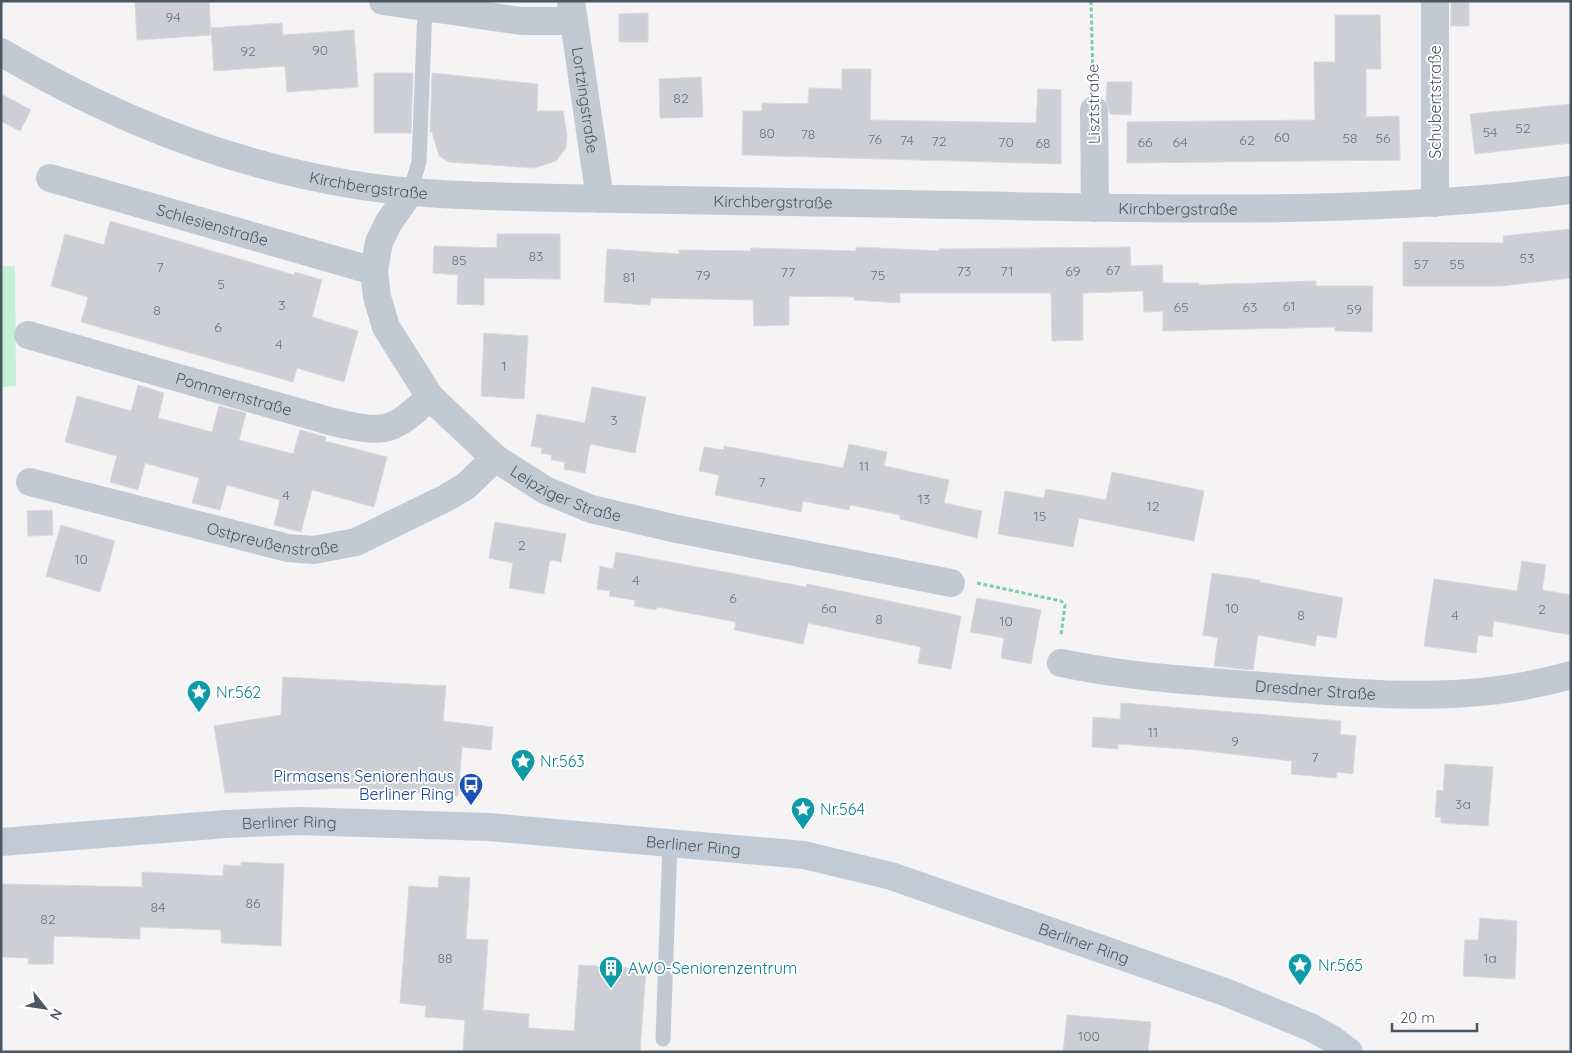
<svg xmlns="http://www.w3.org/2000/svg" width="1572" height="1053" viewBox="0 0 1572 1053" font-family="Quicksand,sans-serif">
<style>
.green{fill:#c3f1d5}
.building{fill:#cdcfd5;stroke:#d7d9de}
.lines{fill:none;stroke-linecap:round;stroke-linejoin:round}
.path{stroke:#7ad0a6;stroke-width:3;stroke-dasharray:4 2.5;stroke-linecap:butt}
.lane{stroke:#c1cad2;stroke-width:15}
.street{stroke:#c1cad2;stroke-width:28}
.secondary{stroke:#c1cbd6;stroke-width:28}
.labels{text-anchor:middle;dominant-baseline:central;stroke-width:4;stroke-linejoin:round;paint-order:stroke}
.number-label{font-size:14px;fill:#6b747e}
.street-label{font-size:16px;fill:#4a5661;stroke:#fff}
.culture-label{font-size:16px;fill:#0d838f;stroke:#fff;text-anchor:start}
.transit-label{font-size:16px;fill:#164399;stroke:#fff;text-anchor:end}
</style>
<rect width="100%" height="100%" fill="#f5f3f3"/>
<path class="green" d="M 1,266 L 15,266 L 16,386 L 1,387 Z"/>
<g class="building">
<path d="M 135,1 L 209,1 L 211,35 L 137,40 Z"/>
<rect x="1451" y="2" width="18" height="24"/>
<path d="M 648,13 L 648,42 L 619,42 L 619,14 Z"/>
<path d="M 1335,15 L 1380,15 L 1381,69 L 1366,69 L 1366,117 L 1399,116 L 1400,160 L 1127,163 L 1127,122 L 1315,120 L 1314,62 L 1335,62 Z"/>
<path d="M 282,23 L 283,35 L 354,30 L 358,87 L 287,92 L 285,66 L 214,71 L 211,28 Z"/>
<path d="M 842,69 L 871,69 L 870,120 L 1036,123 L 1038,89 L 1061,90 L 1061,164 L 742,155 L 743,111 L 762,111 L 762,103 L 808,104 L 809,88 L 842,89 Z"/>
<path d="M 374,73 L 413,73 L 411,133 L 374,133 Z"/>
<path d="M 432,73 L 538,84 L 537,111 L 563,111 L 567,135 L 566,148 L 556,161 L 534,168 L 449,162 L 439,156 L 432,132 L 430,132 Z"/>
<path d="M 701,77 L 703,117 L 660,118 L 659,79 Z"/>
<path d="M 1107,82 L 1132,82 L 1131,115 L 1110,114 L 1106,101 Z"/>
<path d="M 1,94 L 31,110 L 20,131 L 1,121 Z"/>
<path d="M 1571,104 L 1571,143 L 1475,154 L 1470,114 Z"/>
<path d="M 110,221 L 294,275 L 295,272 L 322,280 L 312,317 L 358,331 L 344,382 L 297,368 L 293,382 L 81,322 L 88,297 L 51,286 L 65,234 L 104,245 Z"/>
<path d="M 1571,229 L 1571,278 L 1501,286 L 1403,286 L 1403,242 L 1504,243 L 1503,236 Z"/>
<path d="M 497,234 L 560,234 L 560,279 L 484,278 L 484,305 L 457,304 L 458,275 L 433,273 L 434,246 L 497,248 Z"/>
<path d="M 856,247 L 939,251 L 939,249 L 1130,247 L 1131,266 L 1162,265 L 1163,283 L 1199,283 L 1199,285 L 1316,281 L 1316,286 L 1373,286 L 1372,332 L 1335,331 L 1335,327 L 1163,331 L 1163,311 L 1144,312 L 1143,291 L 1083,293 L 1083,340 L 1052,341 L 1051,293 L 900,293 L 900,303 L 854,300 L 854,297 L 789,296 L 789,325 L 754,326 L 753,300 L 651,298 L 650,305 L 604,302 L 607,249 L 679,254 L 679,250 L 751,251 L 751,248 L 856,251 Z"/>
<path d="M 484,333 L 528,336 L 524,399 L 481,396 Z"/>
<path d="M 138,385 L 164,393 L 158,418 L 212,432 L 219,406 L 246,413 L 239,440 L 293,454 L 300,430 L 326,437 L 325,441 L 387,457 L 374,507 L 312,490 L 301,532 L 274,525 L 280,500 L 227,485 L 220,510 L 192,503 L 199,478 L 145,463 L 138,490 L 110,482 L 117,456 L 65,442 L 77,396 L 131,411 Z"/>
<path d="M 592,387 L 646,397 L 635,453 L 590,444 L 585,473 L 564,469 L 565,462 L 551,460 L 552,455 L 541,453 L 542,448 L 531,446 L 537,414 L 585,423 Z"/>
<path d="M 849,444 L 887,452 L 884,466 L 949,480 L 944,503 L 982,511 L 977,538 L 900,519 L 900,515 L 850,505 L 849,510 L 803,501 L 801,512 L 715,495 L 719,475 L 699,471 L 704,447 L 724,450 L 724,446 L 843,468 Z"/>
<path d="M 1112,472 L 1204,491 L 1194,541 L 1079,518 L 1073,547 L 998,534 L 1005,491 L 1044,498 L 1046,489 L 1106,500 Z"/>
<path d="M 52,510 L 53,535 L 28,536 L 27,511 Z"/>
<path d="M 495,522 L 566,534 L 561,562 L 550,560 L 544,594 L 509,588 L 513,563 L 489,558 Z"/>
<path d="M 61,525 L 115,541 L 100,592 L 46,576 Z"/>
<path d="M 616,552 L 806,587 L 807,584 L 961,616 L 951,669 L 918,663 L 921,647 L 808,623 L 803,644 L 734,630 L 736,622 L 657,607 L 656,610 L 634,606 L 635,600 L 609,596 L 610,591 L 597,589 L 600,566 L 613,569 Z"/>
<path d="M 1522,561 L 1546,565 L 1542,590 L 1571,595 L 1571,635 L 1494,621 L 1492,637 L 1478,635 L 1476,653 L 1424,646 L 1434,579 L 1517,591 Z"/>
<path d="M 1212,573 L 1260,580 L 1260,582 L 1343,598 L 1336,638 L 1317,635 L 1315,646 L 1258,635 L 1253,670 L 1214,666 L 1218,638 L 1203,635 Z"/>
<path d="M 977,598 L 1041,610 L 1031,664 L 1001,658 L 1004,638 L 970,632 Z"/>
<path d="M 283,677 L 446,686 L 443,721 L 493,727 L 491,750 L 462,747 L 458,796 L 348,788 L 225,793 L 214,726 L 281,715 Z"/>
<path d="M 1121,703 L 1341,721 L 1340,734 L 1356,736 L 1353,774 L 1337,772 L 1336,778 L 1291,774 L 1292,761 L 1197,750 L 1118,744 L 1118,749 L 1092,747 L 1093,717 L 1120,719 Z"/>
<path d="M 1445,764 L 1493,767 L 1488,826 L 1441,823 L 1441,817 L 1435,817 L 1437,790 L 1443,791 Z"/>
<path d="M 241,862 L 284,864 L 281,946 L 221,943 L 221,930 L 140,927 L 140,939 L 54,936 L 53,964 L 28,964 L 29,958 L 1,957 L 1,884 L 142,887 L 142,872 L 223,876 L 224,865 L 241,866 Z"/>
<path d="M 439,876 L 470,878 L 466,939 L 488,940 L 483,1010 L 529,1014 L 528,1028 L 574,1031 L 579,965 L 646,969 L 640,1052 L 463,1052 L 465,1020 L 425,1017 L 426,1006 L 400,1003 L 409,886 L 438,888 Z"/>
<path d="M 1480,918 L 1517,921 L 1515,979 L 1463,976 L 1465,940 L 1478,940 Z"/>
<path d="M 1067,1015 L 1151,1022 L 1148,1052 L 1063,1052 Z"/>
</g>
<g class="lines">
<g class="path">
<path d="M 1091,1 L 1093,82"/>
<path d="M 977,583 L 1061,601 L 1065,605 L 1061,635"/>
</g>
<g class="lane">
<path d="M 410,192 L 419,162 L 425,8"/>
<path d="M 663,1039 L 670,842"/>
</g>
<g class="street">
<path d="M 383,1 L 521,21 L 574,21"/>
<path id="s1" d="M 571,1 L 600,199"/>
<path id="s2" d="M 1,52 C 107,115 223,162 344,183 C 415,196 489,196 560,198 C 675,201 790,201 905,204 C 1127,208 1350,217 1571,190"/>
<path d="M 1094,110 L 1095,208"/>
<path id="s3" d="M 50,178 L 374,271"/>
<path id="s4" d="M 410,192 L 389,222 L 379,242 L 374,271 L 377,297 L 386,327 L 430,397 L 495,458 L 545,490 L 591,509 L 677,529 L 951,583"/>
<path d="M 1435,203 L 1435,1"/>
<path id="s5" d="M 28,335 L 333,422 C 386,434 391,433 430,397"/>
<path id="s6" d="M 30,482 L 288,548 L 314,550 L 356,542 L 446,498 L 466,486 L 495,458"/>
<path id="s7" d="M 1061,663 C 1128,677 1195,681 1263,686 C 1367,694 1469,705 1571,675"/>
</g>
<path class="secondary" id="s8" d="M 1,842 L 226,824 L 298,821 L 489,827 L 804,855 L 891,876 L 1225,992 L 1310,1027 L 1332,1039 L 1349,1052"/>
</g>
<defs>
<symbol id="sight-pin" viewBox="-11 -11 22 30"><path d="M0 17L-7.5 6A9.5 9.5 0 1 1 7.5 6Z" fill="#0f9aa8" stroke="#fff"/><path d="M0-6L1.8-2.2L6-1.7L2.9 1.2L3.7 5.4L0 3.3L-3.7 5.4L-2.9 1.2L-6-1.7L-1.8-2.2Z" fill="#fff"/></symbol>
<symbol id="bus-pin" viewBox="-11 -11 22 30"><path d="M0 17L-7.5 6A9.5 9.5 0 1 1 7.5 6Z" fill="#1a4fb4" stroke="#fff"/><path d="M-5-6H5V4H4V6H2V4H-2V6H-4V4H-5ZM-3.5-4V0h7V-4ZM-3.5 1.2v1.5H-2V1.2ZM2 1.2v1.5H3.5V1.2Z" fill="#fff"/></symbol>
<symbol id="building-pin" viewBox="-11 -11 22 30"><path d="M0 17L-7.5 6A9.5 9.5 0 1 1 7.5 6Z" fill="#0f9aa8" stroke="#fff"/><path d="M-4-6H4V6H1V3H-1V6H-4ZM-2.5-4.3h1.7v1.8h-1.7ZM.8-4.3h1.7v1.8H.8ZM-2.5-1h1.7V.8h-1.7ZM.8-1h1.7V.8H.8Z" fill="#fff"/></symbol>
</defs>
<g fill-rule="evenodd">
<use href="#sight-pin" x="185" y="678" width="28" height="38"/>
<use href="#sight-pin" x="509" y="747" width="28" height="38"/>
<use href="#bus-pin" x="457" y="771" width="28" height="38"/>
<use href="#sight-pin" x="789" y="795" width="28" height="38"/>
<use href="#sight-pin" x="1286" y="951" width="28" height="38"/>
<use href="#building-pin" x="597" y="954" width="28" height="38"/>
</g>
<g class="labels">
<g class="number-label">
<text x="173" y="17">94</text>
<text x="320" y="50">90</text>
<text x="248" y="51">92</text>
<text x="681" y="98">82</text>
<text x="1523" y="128">52</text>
<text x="1490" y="132">54</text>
<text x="767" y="133">80</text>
<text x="808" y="134">78</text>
<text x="1282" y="137">60</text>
<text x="1350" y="138">58</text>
<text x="1383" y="138">56</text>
<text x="875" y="139">76</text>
<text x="907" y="140">74</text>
<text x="1247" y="140">62</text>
<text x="939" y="141">72</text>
<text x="1006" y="142">70</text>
<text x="1145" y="142">66</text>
<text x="1180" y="142">64</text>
<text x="1043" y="143">68</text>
<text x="536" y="256">83</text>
<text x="1527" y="258">53</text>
<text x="459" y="260">85</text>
<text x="1421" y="264">57</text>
<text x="1457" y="264">55</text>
<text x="160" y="267">7</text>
<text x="1113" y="270">67</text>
<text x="964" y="271">73</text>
<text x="1007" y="271">71</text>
<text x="1073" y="271">69</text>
<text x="788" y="272">77</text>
<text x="703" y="275">79</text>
<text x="878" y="275">75</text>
<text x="629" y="277">81</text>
<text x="221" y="284">5</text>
<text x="282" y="305">3</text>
<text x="1289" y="306">61</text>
<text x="1181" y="307">65</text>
<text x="1250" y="307">63</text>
<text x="1354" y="309">59</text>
<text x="157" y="310">8</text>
<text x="218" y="327">6</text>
<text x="279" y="344">4</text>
<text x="504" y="366">1</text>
<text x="614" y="420">3</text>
<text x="864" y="466">11</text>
<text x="762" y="482">7</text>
<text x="286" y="495">4</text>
<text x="924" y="499">13</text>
<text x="1153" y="506">12</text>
<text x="1040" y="516">15</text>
<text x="522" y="545">2</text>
<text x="81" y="559">10</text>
<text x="636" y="580">4</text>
<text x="733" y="598">6</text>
<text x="829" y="608">6a</text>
<text x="1232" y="608">10</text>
<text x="1542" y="609">2</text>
<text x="1301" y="615">8</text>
<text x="1455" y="615">4</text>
<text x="879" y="619">8</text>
<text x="1006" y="621">10</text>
<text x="1153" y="732">11</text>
<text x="1235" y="741">9</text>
<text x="1315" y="757">7</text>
<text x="1463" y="804">3a</text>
<text x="253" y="903">86</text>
<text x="158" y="907">84</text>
<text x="48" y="919">82</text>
<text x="445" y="958">88</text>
<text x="1490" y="958">1a</text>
<text x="1089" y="1036">100</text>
</g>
<g class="street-label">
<text stroke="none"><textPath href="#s1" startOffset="100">Lortzingstraße</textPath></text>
<text transform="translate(1435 102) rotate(-90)">Schubertstraße</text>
<text transform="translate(1093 104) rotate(-91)">Lisztstraße</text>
<text stroke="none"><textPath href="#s2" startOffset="394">Kirchbergstraße</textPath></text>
<text stroke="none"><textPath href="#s2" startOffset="799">Kirchbergstraße</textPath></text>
<text stroke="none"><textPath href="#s2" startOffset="1204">Kirchbergstraße</textPath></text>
<text stroke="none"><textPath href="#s3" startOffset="169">Schlesienstraße</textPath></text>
<text stroke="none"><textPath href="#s5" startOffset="214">Pommernstraße</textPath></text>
<text stroke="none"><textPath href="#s4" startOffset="398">Leipziger Straße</textPath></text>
<text stroke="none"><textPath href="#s6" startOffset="250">Ostpreußenstraße</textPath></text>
<text stroke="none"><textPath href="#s7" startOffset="256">Dresdner Straße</textPath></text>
<text stroke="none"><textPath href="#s8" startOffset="289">Berliner Ring</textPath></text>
<text stroke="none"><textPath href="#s8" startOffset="694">Berliner Ring</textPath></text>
<text stroke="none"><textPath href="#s8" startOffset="1099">Berliner Ring</textPath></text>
</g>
<g class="culture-label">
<text x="216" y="692">Nr.562</text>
<text x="540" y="761">Nr.563</text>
<text x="820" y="809">Nr.564</text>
<text x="1318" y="965">Nr.565</text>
<text x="628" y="968">AWO-Seniorenzentrum</text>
</g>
<g class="transit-label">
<text x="454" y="776">Pirmasens Seniorenhaus<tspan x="454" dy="18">Berliner Ring</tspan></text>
</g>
</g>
<rect width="1572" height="1053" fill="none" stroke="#4a5661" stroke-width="5"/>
<g transform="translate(45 1008) rotate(120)" stroke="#ffffff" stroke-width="4" paint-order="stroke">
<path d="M0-4L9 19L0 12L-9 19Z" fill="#4a5661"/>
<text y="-8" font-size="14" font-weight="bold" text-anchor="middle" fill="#4a5661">N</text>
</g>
<path d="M1392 1023v8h85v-8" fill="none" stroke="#4a5661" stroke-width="2.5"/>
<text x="1400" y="1023" font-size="15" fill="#4a5661" stroke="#ffffff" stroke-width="4" paint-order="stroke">20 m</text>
</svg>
